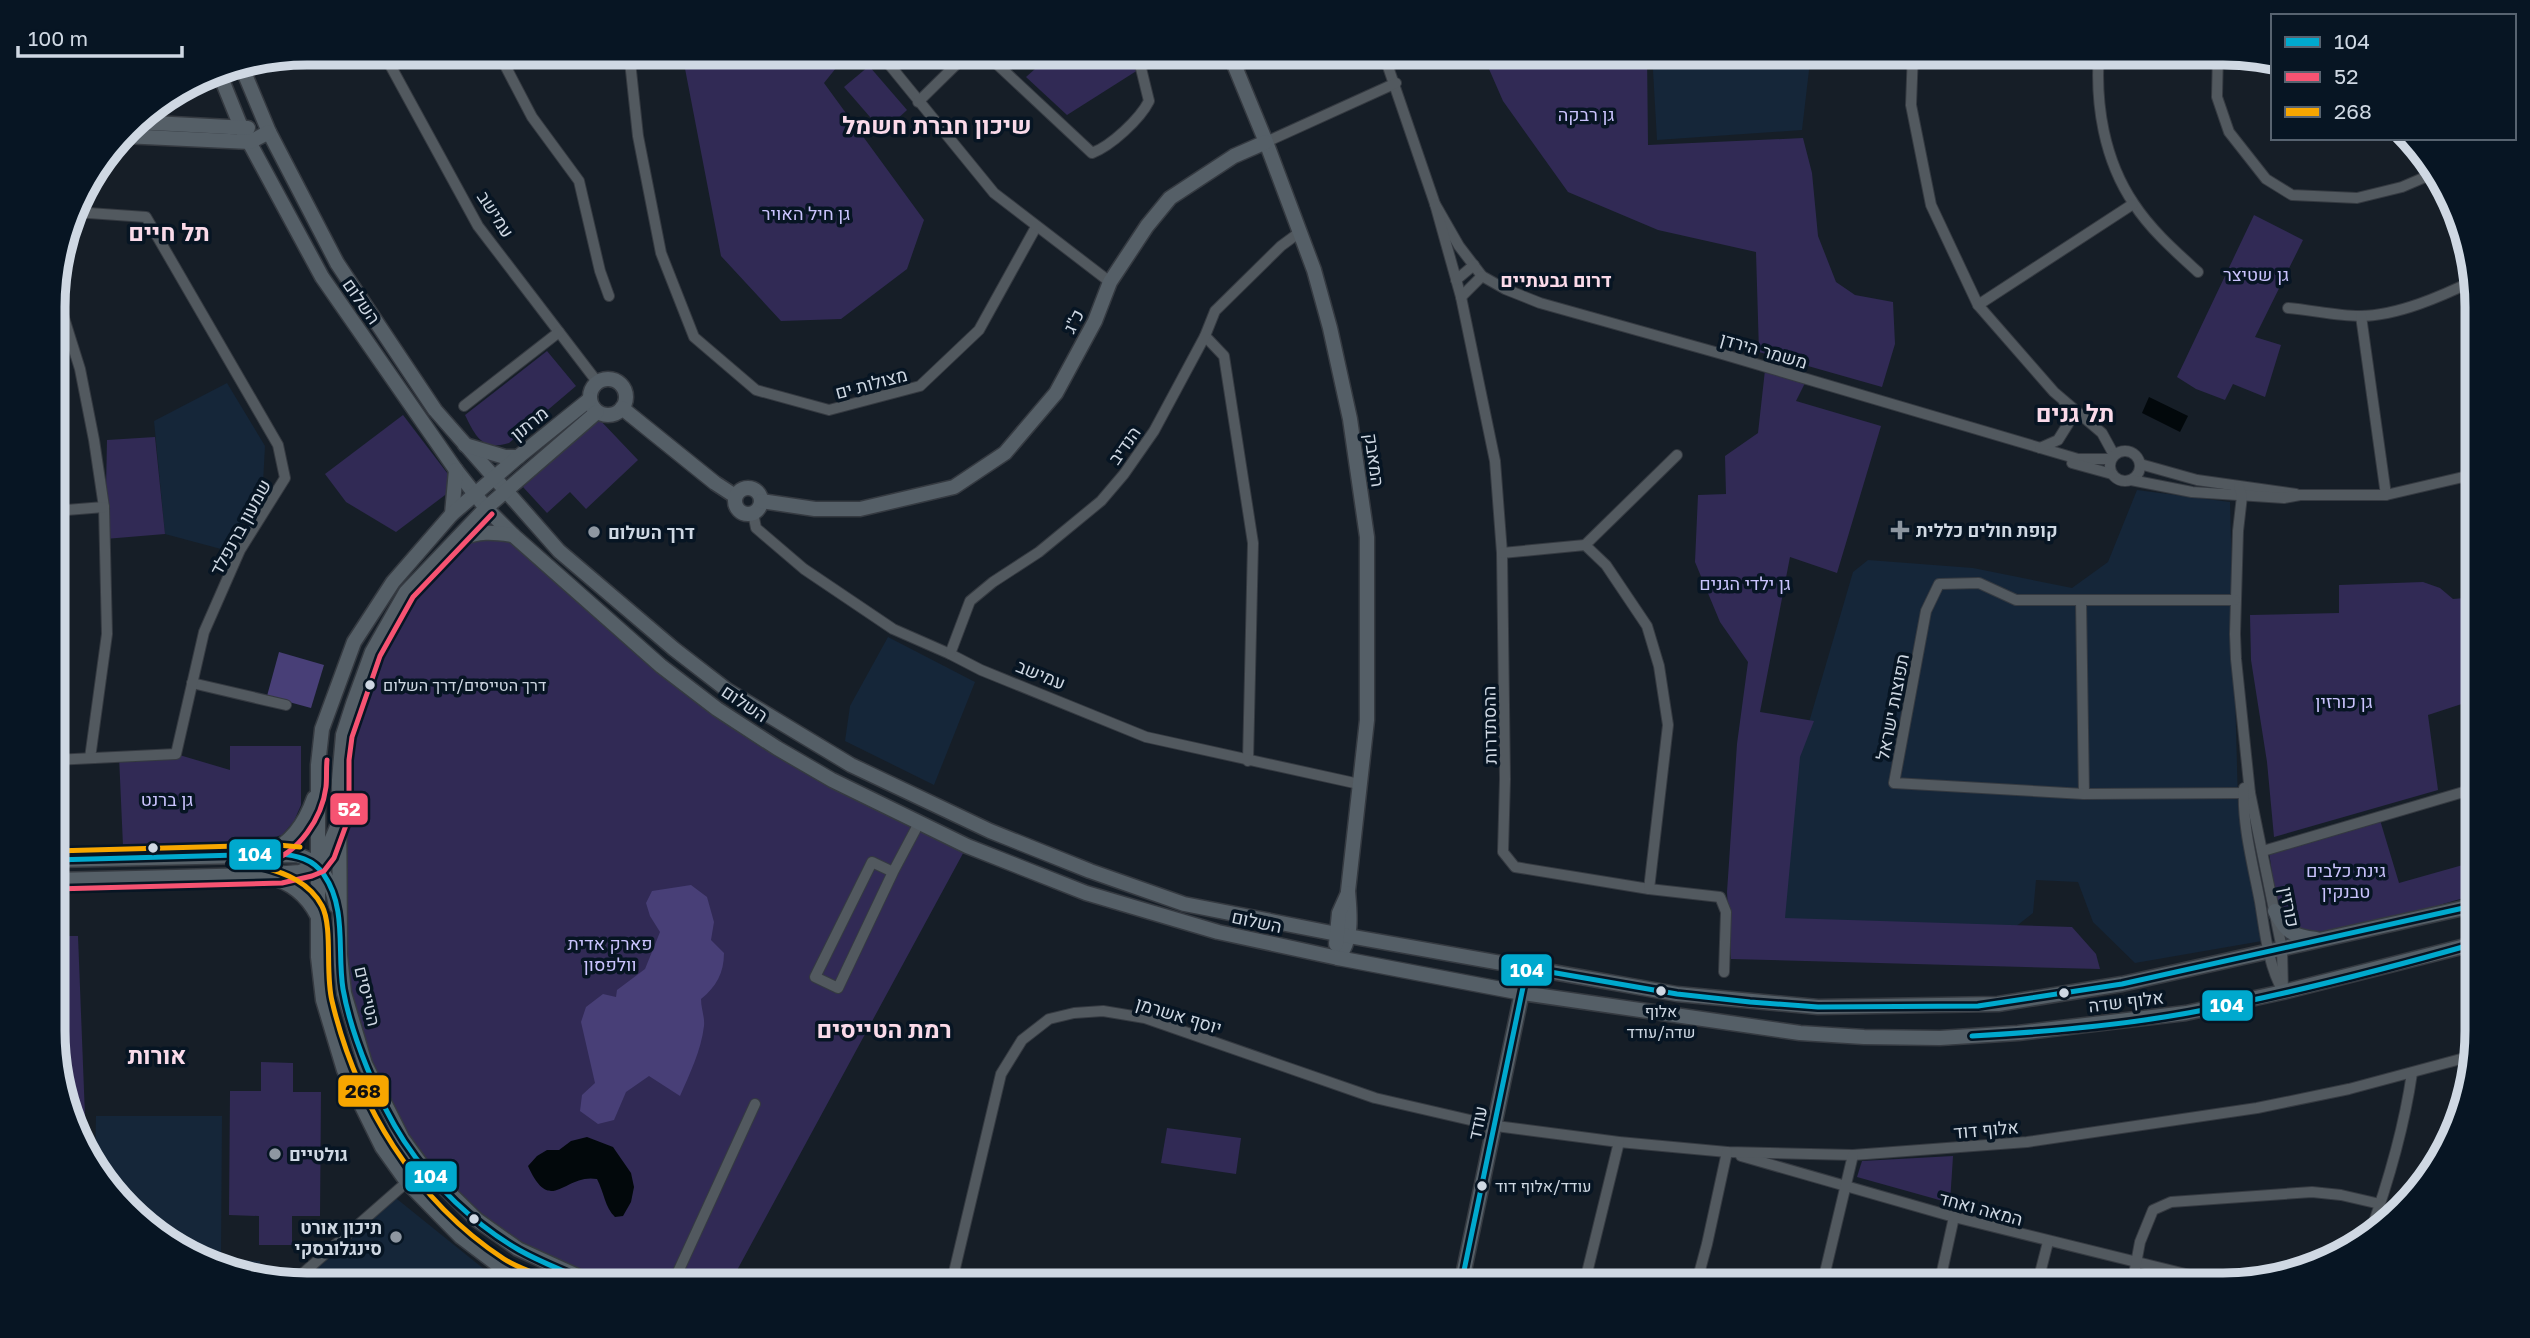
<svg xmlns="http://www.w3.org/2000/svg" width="2530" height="1338" viewBox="0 0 2530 1338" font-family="'Golos Text',Heebo,sans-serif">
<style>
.built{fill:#152639}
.green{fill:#312a55}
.forest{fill:#483f77}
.water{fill:#02080b}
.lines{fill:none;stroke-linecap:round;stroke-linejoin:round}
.street-casing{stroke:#353a41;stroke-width:12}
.secondary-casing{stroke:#353a41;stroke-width:17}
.street{stroke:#52595f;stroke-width:10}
.secondary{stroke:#555f67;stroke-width:14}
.bus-1-casing{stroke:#071523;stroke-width:10}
.bus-2-casing{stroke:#071523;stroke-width:10}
.bus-3-casing{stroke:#071523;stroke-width:10}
.bus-1{stroke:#00a9ce;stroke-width:5}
.bus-2{stroke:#f65372;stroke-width:5}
.bus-3{stroke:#f7a600;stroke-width:5}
.poi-dot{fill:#8e97a1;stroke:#071523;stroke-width:2.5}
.bus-dot{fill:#cfd8e3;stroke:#071523;stroke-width:2.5}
.labels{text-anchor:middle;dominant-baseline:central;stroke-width:7;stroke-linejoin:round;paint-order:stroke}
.bus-label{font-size:16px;fill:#cfd8e3;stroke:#071523;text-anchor:start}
.park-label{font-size:18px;fill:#cac3fd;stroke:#071523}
.street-label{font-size:18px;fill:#cfd8e3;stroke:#071523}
.poi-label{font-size:18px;font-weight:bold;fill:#cfd8e3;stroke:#071523;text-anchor:start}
.neighbourhood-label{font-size:19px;font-weight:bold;fill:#fadae9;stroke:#071523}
.district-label{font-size:24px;font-weight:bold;fill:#fadae9;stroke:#071523}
.rim{fill:none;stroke:#cfd8e3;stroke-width:9}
.line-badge{stroke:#071523;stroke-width:2.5}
.badge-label{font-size:19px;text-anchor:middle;font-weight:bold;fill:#fff}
.pale-badge-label{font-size:19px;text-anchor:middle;font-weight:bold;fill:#111}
</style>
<rect width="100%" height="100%" fill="#161e27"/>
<g class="built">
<path d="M 1652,53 L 1811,53 L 1802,130 L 1657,140 Z"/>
<path d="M 227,383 L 265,446 L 263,483 L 257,506 L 221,549 L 165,534 L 154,421 Z"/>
<path d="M 2137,490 L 2230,502 L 2238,804 L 2262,941 L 2135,963 L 2093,922 L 2078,882 L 2036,880 L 2033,913 L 2005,935 L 1778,930 L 1800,753 L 1853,572 L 1868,560 L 1973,568 L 2072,588 L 2108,562 Z"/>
<path d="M 888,637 L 975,682 L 934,785 L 845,741 L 850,706 Z"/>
<path d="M 96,1116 L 222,1116 L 221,1259 L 260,1261 L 261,1275 L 194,1259 L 105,1186 L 95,1163 Z"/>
<path d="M 392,1195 L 495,1278 L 489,1285 L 306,1285 L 298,1283 Z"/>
</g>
<g class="green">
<path d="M 682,53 L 848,53 L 824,83 L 924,220 L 907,269 L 841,319 L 781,321 L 721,256 Z"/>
<path d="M 1053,53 L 1129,53 L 1138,70 L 1067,115 L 1026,77 Z"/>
<path d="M 1482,53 L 1647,53 L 1648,145 L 1803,138 L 1812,173 L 1818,236 L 1836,282 L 1855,295 L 1893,302 L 1895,344 L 1882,387 L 1759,352 L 1756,252 L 1658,230 L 1568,192 L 1503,101 Z"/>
<path d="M 869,66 L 907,110 L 883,132 L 844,87 Z"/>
<path d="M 2254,215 L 2303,240 L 2255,337 L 2281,345 L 2265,397 L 2233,384 L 2225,400 L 2196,389 L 2177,377 Z"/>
<path d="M 547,351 L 576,386 L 509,443 C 482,451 476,437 465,415 Z"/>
<path d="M 1765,370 L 1807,379 L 1796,401 L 1881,426 L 1837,573 L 1790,557 L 1760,712 L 1814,721 L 1800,757 L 1785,918 L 2072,927 L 2096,954 L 2100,969 L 1731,959 L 1727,892 L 1737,744 L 1748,662 L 1720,622 L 1695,562 L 1698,495 L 1726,494 L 1725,456 L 1758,433 Z"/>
<path d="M 403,415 L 457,486 L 396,532 L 346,502 L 325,474 Z"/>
<path d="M 598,418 L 638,460 L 586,509 L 570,492 L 547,513 L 523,487 Z"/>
<path d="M 155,437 L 165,534 L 105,539 L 107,440 Z"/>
<path d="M 486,508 L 602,615 L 777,748 L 967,846 L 729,1285 L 608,1285 L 518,1245 L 467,1205 L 406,1138 L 369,1062 L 348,995 L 341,886 L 346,753 L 378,652 L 406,592 Z"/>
<path d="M 2423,582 L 2440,588 L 2453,599 L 2476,597 L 2477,699 L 2428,715 L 2438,790 L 2274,837 L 2267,762 L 2251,660 L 2250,615 L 2339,613 L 2339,585 Z"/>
<path d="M 230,746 L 301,746 L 301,805 L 294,821 L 282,835 L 252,843 L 123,846 L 119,756 L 176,754 L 230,770 Z"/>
<path d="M 2380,820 L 2399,883 L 2477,861 L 2477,894 C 2441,904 2330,941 2299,930 C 2295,929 2289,923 2286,920 C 2273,904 2273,873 2269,853 Z"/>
<path d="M 54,936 L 78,936 L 86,1142 L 55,1065 Z"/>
<path d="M 261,1062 L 293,1063 L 293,1092 L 321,1092 L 320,1216 L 292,1216 L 292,1245 L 259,1245 L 259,1216 L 229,1215 L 230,1091 L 261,1091 Z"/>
<path d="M 1167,1128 L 1241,1138 L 1236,1174 L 1161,1163 Z"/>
<path d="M 1953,1156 L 1950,1203 L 1857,1177 L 1862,1161 Z"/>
</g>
<g class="forest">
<path d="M 279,652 L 324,665 L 311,708 L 267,696 Z"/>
<path d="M 691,885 L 707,897 L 714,922 L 711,940 L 724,953 C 724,973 716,987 701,999 C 701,1009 705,1017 704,1026 C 701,1051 690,1073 680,1096 L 649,1076 L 626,1092 L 614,1120 L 598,1124 L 580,1111 L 582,1095 L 595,1083 L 581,1022 L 586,1007 L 603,994 L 616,997 L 617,990 L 645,969 L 660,932 L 650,916 L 646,903 L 652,891 Z"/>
</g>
<g class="water">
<path d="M 2149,397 L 2188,416 L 2180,432 L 2142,413 Z"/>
<path d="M 587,1137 L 613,1147 L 631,1173 L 634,1187 L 631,1202 L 623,1216 L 615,1217 C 605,1208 604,1192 597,1179 C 564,1173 551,1217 528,1166 L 537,1156 L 547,1150 L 559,1150 L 571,1141 Z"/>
</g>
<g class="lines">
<defs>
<g id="street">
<path d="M 383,52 L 478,226 L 598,383"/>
<path d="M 498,52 L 532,117 L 579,181 L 600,271 L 609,296"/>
<path d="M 629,52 L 638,136 L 661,253 L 694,337 L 756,390 L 829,410 L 920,386 L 979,330 L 1036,227"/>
<path d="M 879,52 L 994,193 L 1110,282"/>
<path d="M 984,52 L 1092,153 C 1111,146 1140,119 1149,101 L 1137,52"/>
<path d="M 1383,52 L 1435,204 L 1459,246 L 1482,276 L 1505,289 L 1540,303 L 1722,354 L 2078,459 L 2111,459"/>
<path d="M 1913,52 L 1911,105 L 1931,205 L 1978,305 L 2054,392 L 2102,433 L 2114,455"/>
<path d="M 2099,52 C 2095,104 2104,160 2134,204 C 2151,230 2175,251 2198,272"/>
<path d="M 2218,52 L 2217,97 L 2229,132 L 2266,179 L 2292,195 L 2357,198 L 2402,187 L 2437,172"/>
<path d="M 918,102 L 969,52"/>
<path d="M 1266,142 L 1396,83"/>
<path d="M 1435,204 L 1461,297 L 1495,461 L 1502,553 L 1505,779 L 1503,852 L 1515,867 L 1649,889 L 1720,897 L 1726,912 L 1724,972"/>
<path d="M 1456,280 L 1474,265"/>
<path d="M 54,286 L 80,369 L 94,440 L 104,507 L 107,634 L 90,758"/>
<path d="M 1461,297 L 1482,276"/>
<path d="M 1978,305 L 2133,204"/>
<path d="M 2288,308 C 2312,310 2336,316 2360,316 C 2397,316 2442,296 2475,280"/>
<path d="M 2361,316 L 2386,495"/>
<path d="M 1205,336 L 1224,356 L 1253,543 L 1248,761"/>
<path d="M 464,406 L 559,332"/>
<path d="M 2040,448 L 2058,440 L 2068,424 L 2064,401"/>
<circle cx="2125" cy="466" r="15"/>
<path d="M 2072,463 L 2112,474"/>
<path d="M 2140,464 L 2197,480 L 2296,494"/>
<path d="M 2131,480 L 2192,492 L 2284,498 L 2300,495 L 2386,495 L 2476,474"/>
<path d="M 2239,487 L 2242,496 L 2238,531 L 2235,634 L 2236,659 L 2250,793 L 2282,949 L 2283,992"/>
<path d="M 54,511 L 104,507"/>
<path d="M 753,513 L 756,528 L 804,569 L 893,629 L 950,654 L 981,670 L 1146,737 L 1359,784"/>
<path d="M 1585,545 L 1677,455"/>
<path d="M 1502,553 L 1585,545 L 1606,565 L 1647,626 L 1659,666 L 1668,725 L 1649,889"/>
<path d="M 2081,600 L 2084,794"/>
<path d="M 2235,600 L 2016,600 L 1979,583 L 1939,584 L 1926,611 L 1894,783 L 2084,794 L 2250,793"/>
<path d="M 950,654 L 970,601 L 993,582 L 1039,552 L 1101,501 L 1124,474 L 1154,431 L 1205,336 L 1215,311 L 1281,246 L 1300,232"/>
<path d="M 192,683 L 286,705"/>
<path d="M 54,760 L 176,754 L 204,632 L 240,550 L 285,478 L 278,445 L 146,217 L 74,212"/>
<path d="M 2244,788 C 2242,825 2253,865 2260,902 C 2265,932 2268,965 2283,991"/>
<path d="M 2263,851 L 2477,788"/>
<path d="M 893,872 L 838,988 L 815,977 L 872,862 L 893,872 L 919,823"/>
<path d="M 1741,1156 L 1954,1217 L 2230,1285"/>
<path d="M 2368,1239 C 2387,1186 2404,1129 2412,1073"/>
<path d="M 293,1282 L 407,1182"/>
<path d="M 490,1285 L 502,1268"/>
<path d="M 672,1285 L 755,1104"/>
<path d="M 951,1285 L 1001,1074 L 1022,1040 L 1049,1019 L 1074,1013 L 1103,1011 L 1145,1018 L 1375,1098 L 1496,1126 L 1619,1142 L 1727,1152 L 1853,1155 L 2027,1142 L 2257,1108 L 2349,1089 L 2472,1056"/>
<path d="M 1584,1285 L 1619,1142"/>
<path d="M 1696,1285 L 1707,1244 L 1727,1152"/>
<path d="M 1822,1285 L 1853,1155"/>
<path d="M 1939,1285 L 1954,1217"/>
<path d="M 2037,1285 L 2048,1242"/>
<path d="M 2132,1285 L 2140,1242 L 2153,1210 L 2171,1202 L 2312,1192 L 2341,1195 L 2380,1204"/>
</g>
<g id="secondary">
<path d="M 1229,52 L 1266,142 L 1314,270 L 1330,328 L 1350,419 L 1367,537 L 1367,720 L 1348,891 C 1350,915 1353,939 1338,958"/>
<path d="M 241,65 L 269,132 L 337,263 L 435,410 L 559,551 L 674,649 L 727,690 L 788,727 L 851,765 L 990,831 L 1090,871 L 1184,904 L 1337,934 L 1677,994 L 1818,1007 L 1998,1004 L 2122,984 L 2477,905"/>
<path d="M 218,70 L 241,127 L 322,277 L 456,470 L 486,508 L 513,535 L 661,666 L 717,709 L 777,748 L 832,780 L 967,846 L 1086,893 L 1218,932 L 1338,958 L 1522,993 L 1800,1033 L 1864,1037 L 1940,1038 L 2018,1033 L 2186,1013 L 2283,992 L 2477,943"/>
<path d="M 134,122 L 248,128"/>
<path d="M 123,136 L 250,142 L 269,132"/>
<circle cx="608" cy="397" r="18"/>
<path d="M 622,408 L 715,483 L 735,496"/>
<path d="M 465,445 L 505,457 L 518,457"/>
<circle cx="748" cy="501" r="13"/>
<path d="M 761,501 L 815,509 L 860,509 L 954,487 L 1005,453 L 1056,393 L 1095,321 L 1110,282 L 1147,226 L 1170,198 L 1234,156 L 1266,142"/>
<path d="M 452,514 L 456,470"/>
<path d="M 460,539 C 479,531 492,532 513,535"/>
<path d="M 268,853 C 292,843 306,821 314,798"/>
<path d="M 54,860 L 297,855 C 321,861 332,883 336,906"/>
<path d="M 269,877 C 290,882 307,896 317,915"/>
<path d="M 54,880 L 260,875 L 300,872 L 317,865 L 323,859 L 337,827"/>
<path d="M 2275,911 C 2286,932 2292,936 2316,939"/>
<path d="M 1336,944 L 1339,913 L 1348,893"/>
<path d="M 539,1285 L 502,1268 L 461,1237 L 407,1182 L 382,1147 L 344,1070 L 323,1000 L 318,957 L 318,765 L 322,729 L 354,642 L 393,582 L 452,514 L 518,457 L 590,399"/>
<path d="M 597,1285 L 518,1249 L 477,1220 L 423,1167 L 402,1138 L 365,1064 L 344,993 L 340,955 L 339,780 L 343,735 L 353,704 L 372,652 L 406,592 L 486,508 L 597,412"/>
<path d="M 1461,1285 L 1527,968"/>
</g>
</defs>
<use href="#street" class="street-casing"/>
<use href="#secondary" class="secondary-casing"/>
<use href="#street" class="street"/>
<use href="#secondary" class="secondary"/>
<defs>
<g id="bus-1">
<path d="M 54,860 L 278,854 C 296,855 314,859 324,875 C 347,908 337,952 343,989 C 351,1035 379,1103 404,1141 C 433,1185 474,1224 519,1250 C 544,1264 571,1274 597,1285"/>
<path d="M 1972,1036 C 2044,1032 2117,1026 2188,1013 C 2286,995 2382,970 2477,943"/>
<path d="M 1461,1285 L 1527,968 L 1677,994 L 1750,1002 L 1818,1007 L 1978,1006 L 2122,984 L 2477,905"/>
</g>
<g id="bus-2">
<path d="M 230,864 C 243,864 256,865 268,862 C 299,853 322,818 326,787 C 327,778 326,769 327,760"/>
<path d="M 54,889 L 282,883 L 312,876 L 324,871 L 334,858 L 349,817 L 349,760 L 352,737 L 380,656 L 413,597 L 492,514"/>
</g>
<g id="bus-3">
<path d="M 54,851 L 278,845 L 300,847"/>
<path d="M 262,867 C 286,873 310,883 322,906 C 333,927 325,974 332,1001 C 356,1103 415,1201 504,1259 C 516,1267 530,1271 543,1277"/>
</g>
</defs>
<use href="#bus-1" class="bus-1-casing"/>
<use href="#bus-2" class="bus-2-casing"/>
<use href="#bus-3" class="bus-3-casing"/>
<use href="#bus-1" class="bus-1"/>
<use href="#bus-2" class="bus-2"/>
<use href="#bus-3" class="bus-3"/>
</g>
<g class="poi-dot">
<path d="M1896.5 519.5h7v7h7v7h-7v7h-7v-7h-7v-7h7z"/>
<circle cx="594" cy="532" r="7"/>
<circle cx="275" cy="1154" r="7"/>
<circle cx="396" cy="1237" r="7"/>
</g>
<g class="bus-dot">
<circle cx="370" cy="685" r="6"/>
<circle cx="153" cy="848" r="6"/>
<circle cx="1661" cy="991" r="6"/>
<circle cx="2064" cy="993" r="6"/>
<circle cx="1482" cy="1186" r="6"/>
<circle cx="474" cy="1219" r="6"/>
</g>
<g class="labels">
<g class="bus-label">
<text x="383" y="685">דרך הטייסים/דרך השלום</text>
<text x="1661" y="1011" text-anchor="middle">אלוף<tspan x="1661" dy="21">שדה/עודד</tspan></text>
<text x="1495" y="1186">עודד/אלוף דוד</text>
</g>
<g class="park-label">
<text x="1586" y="114">גן רבקה</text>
<text x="806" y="213">גן חיל האויר</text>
<text x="2256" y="274">גן שטיצר</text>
<text x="1745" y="583">גן ילדי הגנים</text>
<text x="2344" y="701">גן כורזין</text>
<text x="167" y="799">גן ברנט</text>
<text x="2346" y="870">גינת כלבים<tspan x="2346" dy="21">טבנקין</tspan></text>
<text x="610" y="943">פארק אדית<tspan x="610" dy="21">וולפסון</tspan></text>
</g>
<g class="street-label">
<text transform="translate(496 214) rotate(57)">עמישב</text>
<text transform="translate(362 301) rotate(55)">השלום</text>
<text transform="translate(1073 321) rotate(-63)">כ"ג</text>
<text transform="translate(1764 350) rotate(16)">משמר הירדן</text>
<text transform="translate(871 383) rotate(-15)">מצולות ים</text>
<text transform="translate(529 423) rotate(-39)">מרתון</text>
<text transform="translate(1124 445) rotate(-55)">הנדיב</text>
<text transform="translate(1375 460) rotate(82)">המאבק</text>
<text transform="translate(240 527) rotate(-61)">שמעון ברנפלד</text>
<text transform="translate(1041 674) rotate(22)">עמישב</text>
<text transform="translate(745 703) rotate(34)">השלום</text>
<text transform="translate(1892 707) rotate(-79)">תפוצות ישראל</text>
<text transform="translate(1489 725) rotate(-91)">ההסתדרות</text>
<text transform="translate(2290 907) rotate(79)">כורזין</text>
<text transform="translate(1257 921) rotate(12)">השלום</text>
<text transform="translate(368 996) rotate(77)">הטייסים</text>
<text transform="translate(2126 1001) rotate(-7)">אלוף שדה</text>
<text transform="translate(1179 1015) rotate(17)">יוסף אשרמן</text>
<text transform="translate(1477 1123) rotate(-78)">עודד</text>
<text transform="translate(1986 1129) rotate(-5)">אלוף דוד</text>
<text transform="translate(1981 1208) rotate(15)">המאה ואחד</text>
</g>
<g class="poi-label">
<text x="1916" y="530">קופת חולים כללית</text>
<text x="608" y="532">דרך השלום</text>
<text x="289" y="1154">גולטיים</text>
<text x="382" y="1227" text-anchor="end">תיכון אורט<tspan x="382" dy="21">סינגלובסקי</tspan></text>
</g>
<g class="neighbourhood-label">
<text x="1556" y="279">דרום גבעתיים</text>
</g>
<g class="district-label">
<text x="937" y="124">שיכון חברת חשמל</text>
<text x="169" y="231">תל חיים</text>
<text x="2075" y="412">תל גנים</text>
<text x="884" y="1028">רמת הטייסים</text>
<text x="157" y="1054">אורות</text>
</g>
</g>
<path d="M0 0H2530V1338H0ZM307 65H2223A242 242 0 0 1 2465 307V1031A242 242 0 0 1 2223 1273H307A242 242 0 0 1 65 1031V307A242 242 0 0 1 307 65Z" fill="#071523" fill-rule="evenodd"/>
<path class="rim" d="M307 65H2223A242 242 0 0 1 2465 307V1031A242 242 0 0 1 2223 1273H307A242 242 0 0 1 65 1031V307A242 242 0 0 1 307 65Z"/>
<g class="line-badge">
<rect x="329" y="792" width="40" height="34" rx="7" fill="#f65372"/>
<rect x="228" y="838" width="54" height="33" rx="7" fill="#00a9ce"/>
<rect x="1500" y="953" width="53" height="34" rx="7" fill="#00a9ce"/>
<rect x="2201" y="989" width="53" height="33" rx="7" fill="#00a9ce"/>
<rect x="337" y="1074" width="53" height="34" rx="7" fill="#f7a600"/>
<rect x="404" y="1160" width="54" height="33" rx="7" fill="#00a9ce"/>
</g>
<g class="badge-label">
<text x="349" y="816">52</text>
<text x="255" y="861">104</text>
<text x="1527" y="977">104</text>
<text x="2227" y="1012">104</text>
<text x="431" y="1183">104</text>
</g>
<g class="pale-badge-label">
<text x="363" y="1098">268</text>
</g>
<rect x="2271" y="14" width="245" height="126" fill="#071523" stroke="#576370" stroke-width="2"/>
<rect x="2285" y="37" width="35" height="10" fill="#00a9ce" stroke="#576370" stroke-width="2"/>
<text x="2334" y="49" font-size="21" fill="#cfd8e3">104</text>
<rect x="2285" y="72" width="35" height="10" fill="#f65372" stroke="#576370" stroke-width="2"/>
<text x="2334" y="84" font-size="21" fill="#cfd8e3">52</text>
<rect x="2285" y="107" width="35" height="10" fill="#f7a600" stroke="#576370" stroke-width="2"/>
<text x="2334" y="119" font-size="21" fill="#cfd8e3">268</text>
<path d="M18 46v10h164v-10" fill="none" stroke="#cfd8e3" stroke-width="3.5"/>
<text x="28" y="46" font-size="21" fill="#cfd8e3" stroke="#071523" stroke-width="5" paint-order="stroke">100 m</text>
</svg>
